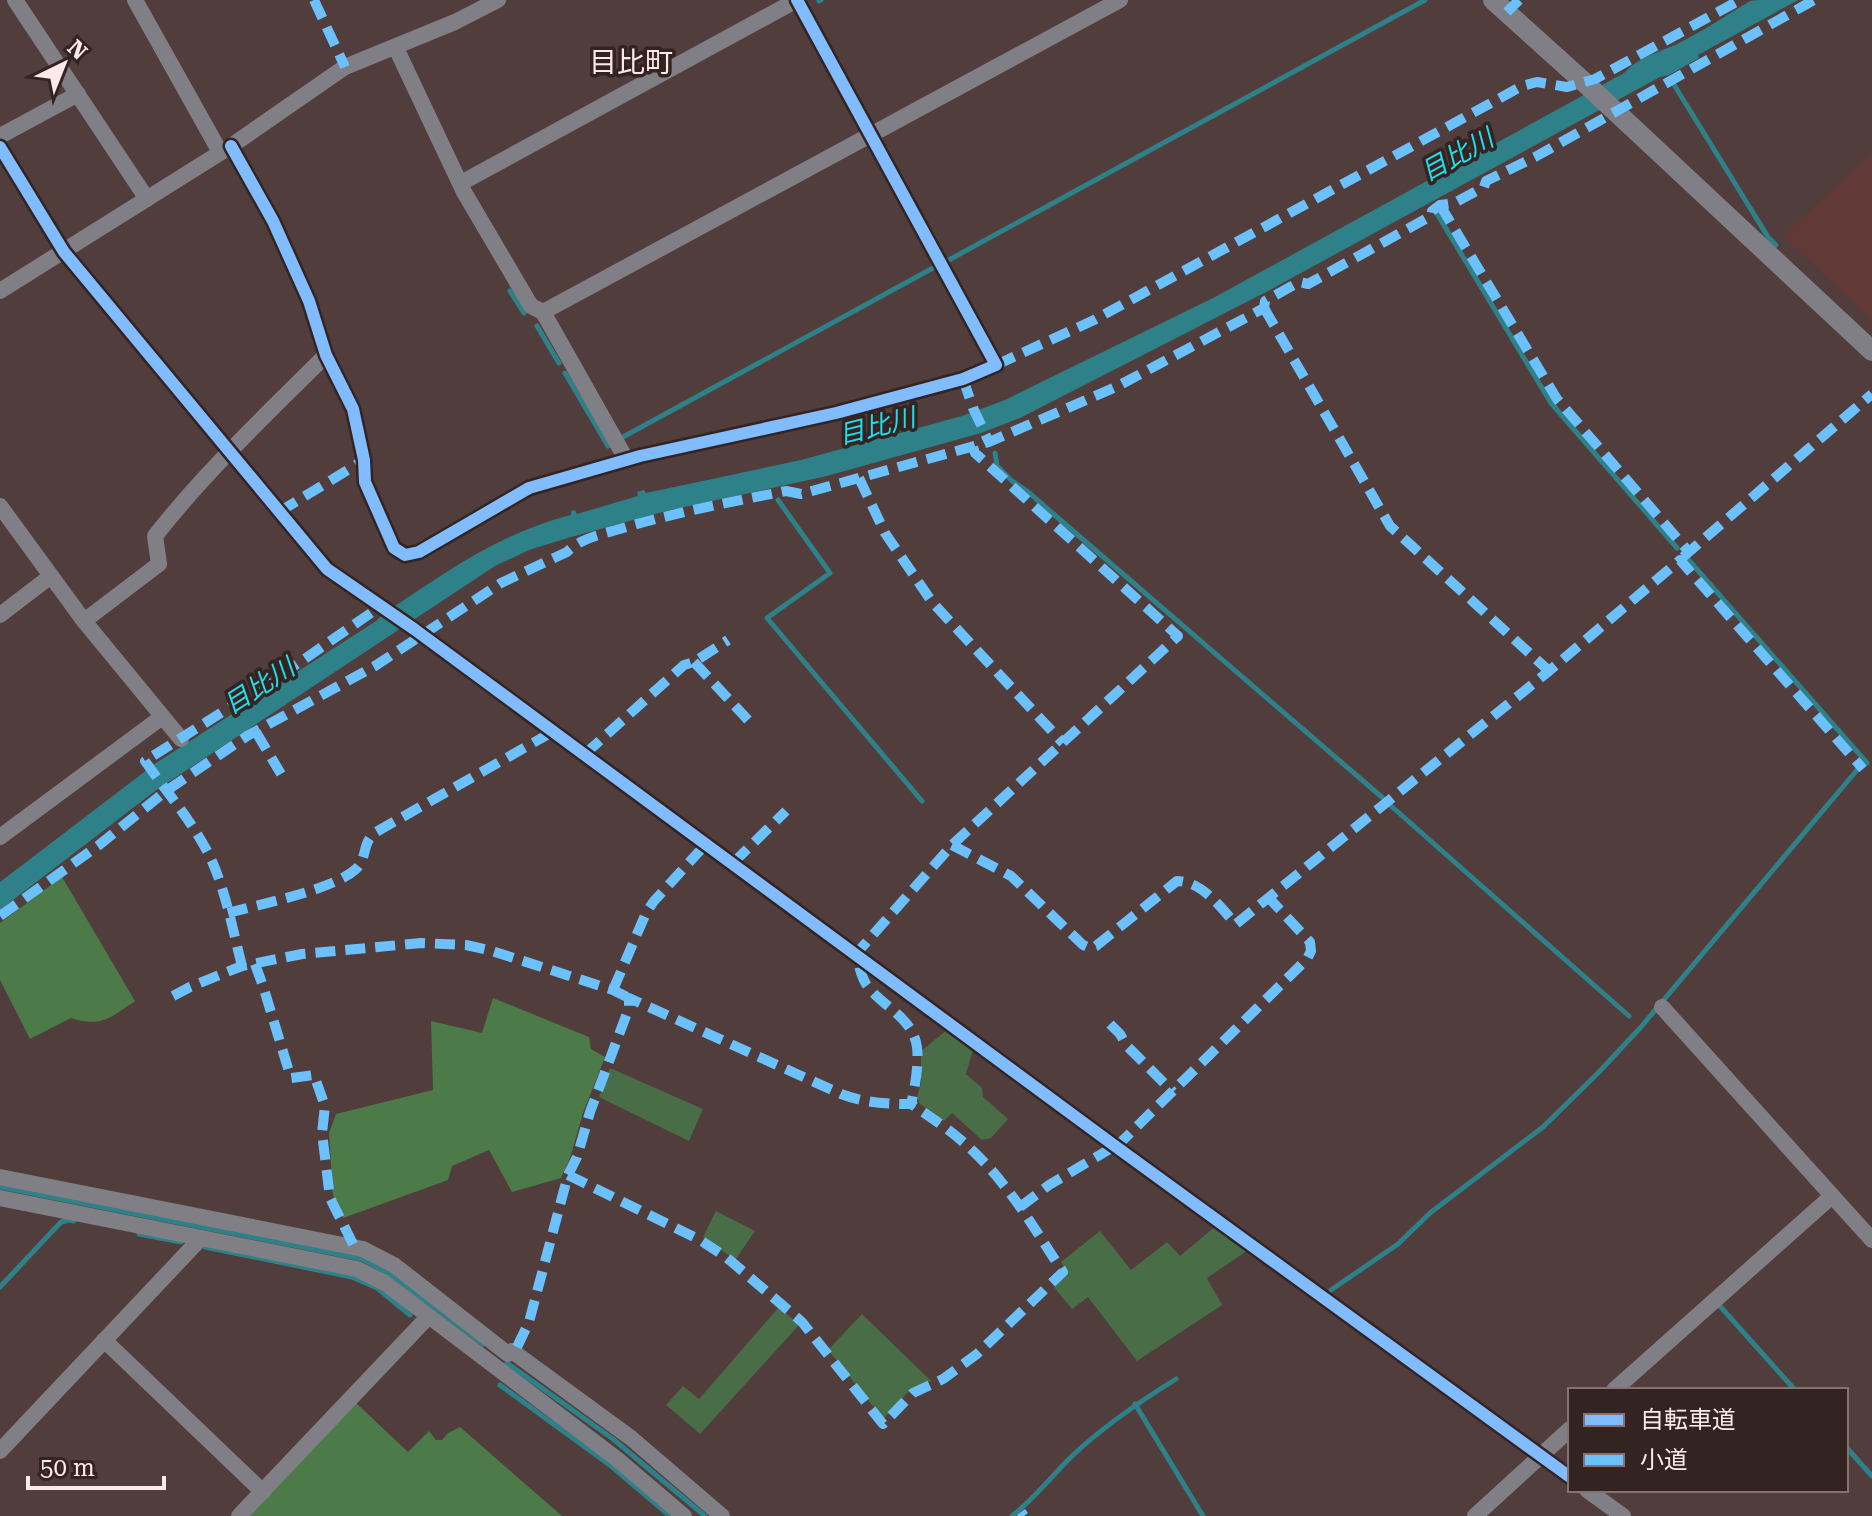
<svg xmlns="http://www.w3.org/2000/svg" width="1872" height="1516" viewBox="0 0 1872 1516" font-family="'Roboto Serif','Noto Sans JP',serif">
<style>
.built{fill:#613a38}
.green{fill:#496d46}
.forest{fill:#4c7b49}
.water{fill:#2e8188}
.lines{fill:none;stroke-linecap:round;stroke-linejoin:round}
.stream{stroke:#2e8188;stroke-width:5}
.minor{stroke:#817f86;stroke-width:16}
.tertiary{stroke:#817f86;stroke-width:20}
.quiet{stroke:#6cc0fc;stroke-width:10;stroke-dasharray:20 10;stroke-linecap:butt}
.cycleway-casing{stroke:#332321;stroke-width:17}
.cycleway{stroke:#80bcff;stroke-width:12}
.labels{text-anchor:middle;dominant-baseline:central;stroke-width:7;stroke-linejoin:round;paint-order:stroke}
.water-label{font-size:26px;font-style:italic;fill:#21deed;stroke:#332321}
.quarter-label{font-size:28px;fill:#fce9e8;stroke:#332321}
</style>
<rect width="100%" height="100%" fill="#513d3b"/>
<path class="built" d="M 1872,153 L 1872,320 L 1783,236 Z"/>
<g class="green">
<path d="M 947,1030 L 973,1049 L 966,1074 L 982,1088 L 983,1097 L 1008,1119 L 991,1138 L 982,1140 L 952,1113 L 944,1121 L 920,1104 L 917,1097 L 921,1083 L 921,1051 Z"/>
<path d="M 610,1068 L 703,1109 L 689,1141 L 599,1097 Z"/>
<path d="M 716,1211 L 755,1231 L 735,1260 L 703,1237 Z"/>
<path d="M 1216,1226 L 1248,1250 L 1207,1278 L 1222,1305 L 1137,1361 L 1088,1297 L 1072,1309 L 1054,1287 L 1067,1272 L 1061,1262 L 1100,1231 L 1131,1270 L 1167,1242 L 1180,1256 Z"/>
<path d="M 779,1307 L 799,1325 L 700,1434 L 666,1405 L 683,1386 L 699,1399 Z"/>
<path d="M 862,1314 L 931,1381 L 909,1391 L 883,1419 L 830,1352 L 830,1348 Z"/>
</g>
<g class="forest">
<path d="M 62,877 L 135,1001 C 111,1017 102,1028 71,1018 L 30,1039 L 0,980 L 0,923 Z"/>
<path d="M 493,998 L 589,1037 L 591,1049 L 605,1057 L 583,1113 L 570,1158 L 561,1178 L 512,1192 L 489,1150 L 452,1166 L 448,1180 L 343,1218 L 333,1195 L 329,1133 L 336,1114 L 433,1090 L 431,1021 L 482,1033 Z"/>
<path d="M 355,1402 L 408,1452 L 429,1431 L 436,1440 L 442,1440 L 448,1433 L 460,1427 L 562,1516 L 247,1516 Z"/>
</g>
<path class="water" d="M 1758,0 L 1798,0 L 1698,55 L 1699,58 L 1669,75 L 1660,77 L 1268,291 L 1020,418 L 981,433 L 827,476 L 666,511 L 571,537 L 529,550 L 495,566 L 155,791 L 0,910 L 0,882 L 156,763 L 376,621 L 383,614 C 447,572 495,535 571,515 L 571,511 L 575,510 L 577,514 L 638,496 L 637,492 L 644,490 L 646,493 L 801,460 L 962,416 L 1005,400 L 1215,297 L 1624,73 C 1639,57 1660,52 1679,43 C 1703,31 1727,15 1750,1 Z"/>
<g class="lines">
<g class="stream">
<path d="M 819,1 L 821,0"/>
<path d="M 1673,83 L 1768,237 L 1776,245"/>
<path d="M 1436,212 L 1551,403 L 1677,548"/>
<path d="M 947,261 L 1425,0"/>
<path d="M 510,291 L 524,313"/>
<path d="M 537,326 L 559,363"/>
<path d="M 565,373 L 608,446"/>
<path d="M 623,437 L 933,268"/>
<path d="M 995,453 L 997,466 L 1012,481 L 1027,491 L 1072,530 L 1384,799"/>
<path d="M 778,500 L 830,573 L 767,618 L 922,801"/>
<path d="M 1687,558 L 1867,763"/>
<path d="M 1390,805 L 1629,1016"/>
<path d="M 0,1187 L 362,1259 L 390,1274 L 483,1344"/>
<path d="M 139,1234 L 181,1242"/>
<path d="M 205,1247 L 352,1277 L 377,1288 L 410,1315"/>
<path d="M 0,1287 L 61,1222 L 69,1220 L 74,1221"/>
<path d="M 1331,1290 L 1398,1244 L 1430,1213 L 1543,1127 L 1599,1072 L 1641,1027 L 1857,770"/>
<path d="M 1719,1305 L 1795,1390"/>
<path d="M 507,1363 L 613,1439 L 705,1516"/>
<path d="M 500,1385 L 611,1466 L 670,1516"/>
<path d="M 1135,1404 L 1203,1516"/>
<path d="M 1846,1447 L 1872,1476"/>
<path d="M 1012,1516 C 1034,1499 1050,1478 1070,1458 C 1102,1427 1139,1402 1176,1379"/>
</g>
<g class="minor">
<path d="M 15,0 L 147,199"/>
<path d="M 135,0 L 220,152"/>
<path d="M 396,48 L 464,192 L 531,306 L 543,312 L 626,459"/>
<path d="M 0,136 L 78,94"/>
<path d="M 231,146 L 273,221 L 309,301 L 326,355 L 353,409 L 364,460 L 365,482 L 394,548 L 405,555 L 419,552 L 529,488 L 640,456 L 836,413 L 963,379 L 996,365 L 797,0"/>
<path d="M 0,147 L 64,252 L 327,569 L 414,629 L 1115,1146 L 1570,1477"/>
<path d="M 461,183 L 797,0"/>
<path d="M 0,291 L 231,146 L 345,67 L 455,22 L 498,0"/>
<path d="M 543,312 L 1120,0"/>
<path d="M 0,506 L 84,621 L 181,739"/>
<path d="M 0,615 L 51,576"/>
<path d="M 84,621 L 159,564 L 155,536 C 206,471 267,414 326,355"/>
<path d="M 0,837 L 162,717"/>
<path d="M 1662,1007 L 1872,1240"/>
<path d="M 0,1177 L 363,1249 L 394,1265 L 508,1354"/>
<path d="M 0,1198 L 357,1269 L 385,1283 L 617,1459 L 684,1516"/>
<path d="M 104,1340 L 263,1492"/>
<path d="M 512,1351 L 631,1438 L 722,1516"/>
<path d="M 1614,1390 L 1832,1196"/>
<path d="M 0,1451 L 201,1238"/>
<path d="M 1587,1490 L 1623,1516"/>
<path d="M 239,1516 L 428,1317"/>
<path d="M 1475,1516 L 1570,1429"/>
</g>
<path class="tertiary" d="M 1493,0 L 1585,83 L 1872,351"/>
<g class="quiet">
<path d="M 314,0 L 345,67"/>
<path d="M 1507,12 L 1519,0"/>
<path d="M 1440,205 L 1557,399 L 1689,552"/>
<path d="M 1264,308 L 1390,526 L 1549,671"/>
<path d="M 996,365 L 1094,320 L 1522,86 L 1537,82 L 1567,87 L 1595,79 L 1740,0"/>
<path d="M 963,379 L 973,408 L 989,442"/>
<path d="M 859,478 L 885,533 L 932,602 L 1063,743"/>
<path d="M 279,512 L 364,460"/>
<path d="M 1683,557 L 1872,394"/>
<path d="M 694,662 L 748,720"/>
<path d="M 256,732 L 281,774"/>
<path d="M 585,754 L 684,665 L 694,662 L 728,640"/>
<path d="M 952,845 L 1011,876 L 1083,945 L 1090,948 L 1096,946 L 1177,881 C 1203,882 1219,906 1236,924 L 1549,671 L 1680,560 L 1863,769"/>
<path d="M 733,863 L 786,811"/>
<path d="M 228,913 C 260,904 333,890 356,869 C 368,858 361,843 376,832 L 554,731"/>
<path d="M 0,916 L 99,845 L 166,791 L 247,736 L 375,666 L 501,583 L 567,552 C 582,537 604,534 623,528 C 677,512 731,502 786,491 L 801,494 L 989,442 L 1116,387 L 1264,308 L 1265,301 L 1299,282 L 1308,284 L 1431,216 L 1432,211 L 1440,205 L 1454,203 L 1484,187 L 1486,181 L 1535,157 L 1814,0"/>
<path d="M 255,964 L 263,986 L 291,1078 L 314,1075 L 325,1106 L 322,1133 L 330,1198 L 355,1248"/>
<path d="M 242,966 C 233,931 226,892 211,859 C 194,823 167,793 145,761 L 290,669 L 381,606"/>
<path d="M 613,990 L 646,913 L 654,901 L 706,844"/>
<path d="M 173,996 L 190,987 L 242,966 L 302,954 L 421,943 L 466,945 L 489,950 L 613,990 L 629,998"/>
<path d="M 1110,1024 L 1120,1034 L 1126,1045 L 1173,1092"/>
<path d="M 1116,1147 L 1307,959 L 1311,951 L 1310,942 L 1269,898"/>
<path d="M 568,1175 L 700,1240 L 726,1257 L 802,1322 L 883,1424 L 913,1393 L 943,1379 L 977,1354 L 1063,1272 C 1037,1233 1013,1191 979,1157 C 959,1136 935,1120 911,1104"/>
<path d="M 1020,1207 L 1049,1185 L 1115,1146"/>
<path d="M 517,1347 L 529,1322 L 568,1175 L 577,1157 L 590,1112 L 629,1008 L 629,998 L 841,1094 C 865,1103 886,1104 911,1104 C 915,1088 919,1063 917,1047 C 913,1017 881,1006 866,984 C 860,974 859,964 856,954 L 952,845 L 1178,636 L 975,453 L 973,447"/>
<path d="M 1021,1512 L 1024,1516"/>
</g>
<defs>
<g id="cycleway">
<path d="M 231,146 L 273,221 L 309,301 L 326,355 L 353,409 L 364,460 L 365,482 L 394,548 L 405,555 L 419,552 L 529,488 L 640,456 L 836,413 L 963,379 L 996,365 L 797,0"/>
<path d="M 0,147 L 64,252 L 327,569 L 414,629 L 1115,1146 L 1570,1477"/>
</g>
</defs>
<use href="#cycleway" class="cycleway-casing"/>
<use href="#cycleway" class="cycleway"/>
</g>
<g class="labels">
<g class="water-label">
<text transform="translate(1457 155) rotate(-29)">目比川</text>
<text transform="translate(877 426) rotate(-14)">目比川</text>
<text transform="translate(259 686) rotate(-33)">目比川</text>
</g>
<g class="quarter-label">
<text x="631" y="62">目比町</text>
</g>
</g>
<rect x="1568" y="1388" width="280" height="104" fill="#332321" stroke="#837271" stroke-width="2"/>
<rect x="1584" y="1414" width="40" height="12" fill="#80bcff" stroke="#837271" stroke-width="2"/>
<text x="1640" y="1428" font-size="24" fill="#fce9e8">自転車道</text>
<rect x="1584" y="1454" width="40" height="12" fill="#6cc0fc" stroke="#837271" stroke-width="2"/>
<text x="1640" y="1468" font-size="24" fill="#fce9e8">小道</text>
<g transform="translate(64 64) rotate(43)" stroke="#332321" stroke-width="6" paint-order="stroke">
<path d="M0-6L14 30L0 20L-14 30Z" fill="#fce9e8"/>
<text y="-12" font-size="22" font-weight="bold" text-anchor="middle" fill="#fce9e8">N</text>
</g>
<path d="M28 1476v12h136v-12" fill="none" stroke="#fce9e8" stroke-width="4"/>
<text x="40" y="1476" font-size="24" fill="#fce9e8" stroke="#332321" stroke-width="6" paint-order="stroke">50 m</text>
</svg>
